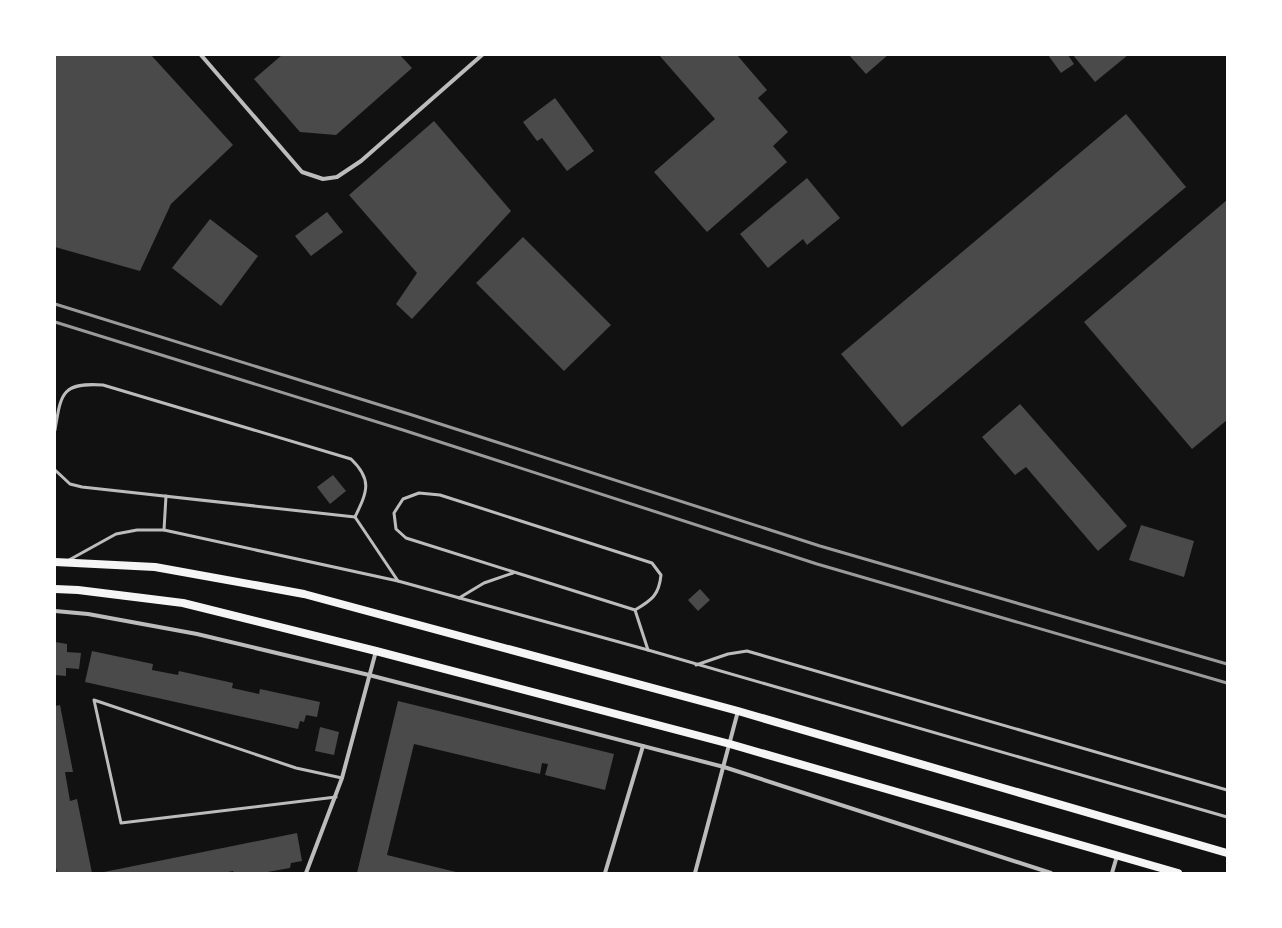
<svg xmlns="http://www.w3.org/2000/svg" width="1282" height="928" viewBox="0 0 1282 928" font-family="'Crimson Pro',serif">
<style>
.building{fill:#4a4a4a}
.lines{fill:none;stroke-linecap:round;stroke-linejoin:round}
.service{stroke:#bcbcbc;stroke-width:3}
.minor{stroke:#bcbcbc;stroke-width:4}
.secondary{stroke:#f5f5f5;stroke-width:8}
.rail{stroke:#9a9a9a;stroke-width:3}
</style>
<rect width="100%" height="100%" fill="#111"/>
<g class="building">
<path d="M 55,55 L 151,55 L 233,145 L 171,204 L 140,271 L 55,247 Z"/>
<path d="M 282,55 L 400,55 L 412,68 L 336,135 L 300,132 L 254,79 Z"/>
<path d="M 659,55 L 737,55 L 767,90 L 758,98 L 788,132 L 773,146 L 787,162 L 707,232 L 654,172 L 715,119 Z"/>
<path d="M 849,55 L 888,55 L 866,74 Z"/>
<path d="M 1048,55 L 1068,55 L 1074,64 L 1061,73 Z"/>
<path d="M 1073,55 L 1128,55 L 1095,82 Z"/>
<path d="M 555,98 L 594,151 L 567,171 L 542,138 L 537,141 L 523,122 Z"/>
<path d="M 1126,114 L 1186,187 L 902,427 L 841,354 Z"/>
<path d="M 434,121 L 511,211 L 412,319 L 396,304 L 417,273 L 349,195 Z"/>
<path d="M 807,178 L 840,218 L 807,245 L 803,239 L 768,268 L 740,234 Z"/>
<path d="M 1227,200 L 1227,420 L 1192,449 L 1084,322 Z"/>
<path d="M 327,212 L 343,232 L 311,256 L 295,236 Z"/>
<path d="M 210,219 L 258,256 L 221,306 L 172,268 Z"/>
<path d="M 523,237 L 611,325 L 564,371 L 476,283 Z"/>
<path d="M 1020,404 L 1127,526 L 1098,551 L 1026,467 L 1015,475 L 982,437 Z"/>
<path d="M 333,475 L 346,491 L 330,504 L 317,487 Z"/>
<path d="M 1141,525 L 1194,541 L 1184,577 L 1129,560 Z"/>
<path d="M 700,589 L 710,600 L 698,611 L 688,600 Z"/>
<path d="M 55,642 L 67,644 L 67,652 L 81,653 L 79,669 L 66,668 L 66,676 L 55,675 Z"/>
<path d="M 92,651 L 153,664 L 152,670 L 178,675 L 179,671 L 233,683 L 232,688 L 259,694 L 260,689 L 320,702 L 317,717 L 306,715 L 304,722 L 300,721 L 298,729 L 85,682 Z"/>
<path d="M 398,701 L 614,754 L 605,790 L 545,775 L 548,764 L 542,763 L 540,774 L 414,744 L 387,855 L 460,873 L 357,873 Z"/>
<path d="M 60,705 L 73,772 L 65,772 L 70,801 L 77,799 L 92,873 L 57,873 L 55,863 L 55,706 Z"/>
<path d="M 320,727 L 339,732 L 334,755 L 315,751 Z"/>
<path d="M 297,833 L 302,861 L 291,863 L 290,868 L 262,873 L 234,873 L 233,871 L 224,873 L 99,873 Z"/>
</g>
<g class="lines">
<g class="service">
<path d="M 55,430 C 61,394 61,382 103,385 L 351,459 C 373,480 367,492 355,517"/>
<path d="M 55,470 L 70,484 L 82,487 L 355,517 L 398,581"/>
<path d="M 419,493 L 440,495 L 652,563 L 661,575 C 659,595 652,600 635,610 L 406,538 L 396,529 L 394,513 L 403,499 Z"/>
<path d="M 164,530 L 166,496"/>
<path d="M 69,560 L 116,534 L 137,530 L 164,530 L 398,581 L 648,650 L 1227,817"/>
<path d="M 459,598 L 484,583 L 513,573"/>
<path d="M 635,610 L 648,650"/>
<path d="M 696,665 L 728,654 L 747,651 L 1227,790"/>
<path d="M 336,797 L 121,823 L 94,700 L 296,768 L 342,778"/>
</g>
<g class="minor">
<path d="M 201,55 L 302,172 L 323,179 L 337,177 L 361,161 L 482,55"/>
<path d="M 55,611 L 88,614 L 197,634 L 369,675 L 724,767 L 1051,873"/>
<path d="M 306,873 L 342,778 L 376,651"/>
<path d="M 605,873 L 643,746"/>
<path d="M 695,873 L 738,711"/>
<path d="M 1112,873 L 1117,856"/>
</g>
<g class="secondary">
<path d="M 55,562 L 155,567 L 304,594 L 738,711 L 1227,853"/>
<path d="M 55,589 L 78,590 L 183,603 L 376,651 L 730,744 L 1178,873"/>
</g>
<g class="rail">
<path d="M 55,304 L 409,414 L 820,546 L 1227,664"/>
<path d="M 55,322 L 403,430 L 817,564 L 1227,683"/>
</g>
</g>
<rect width="1282" height="928" fill="none" stroke="#ffffff" stroke-width="112"/>
</svg>
